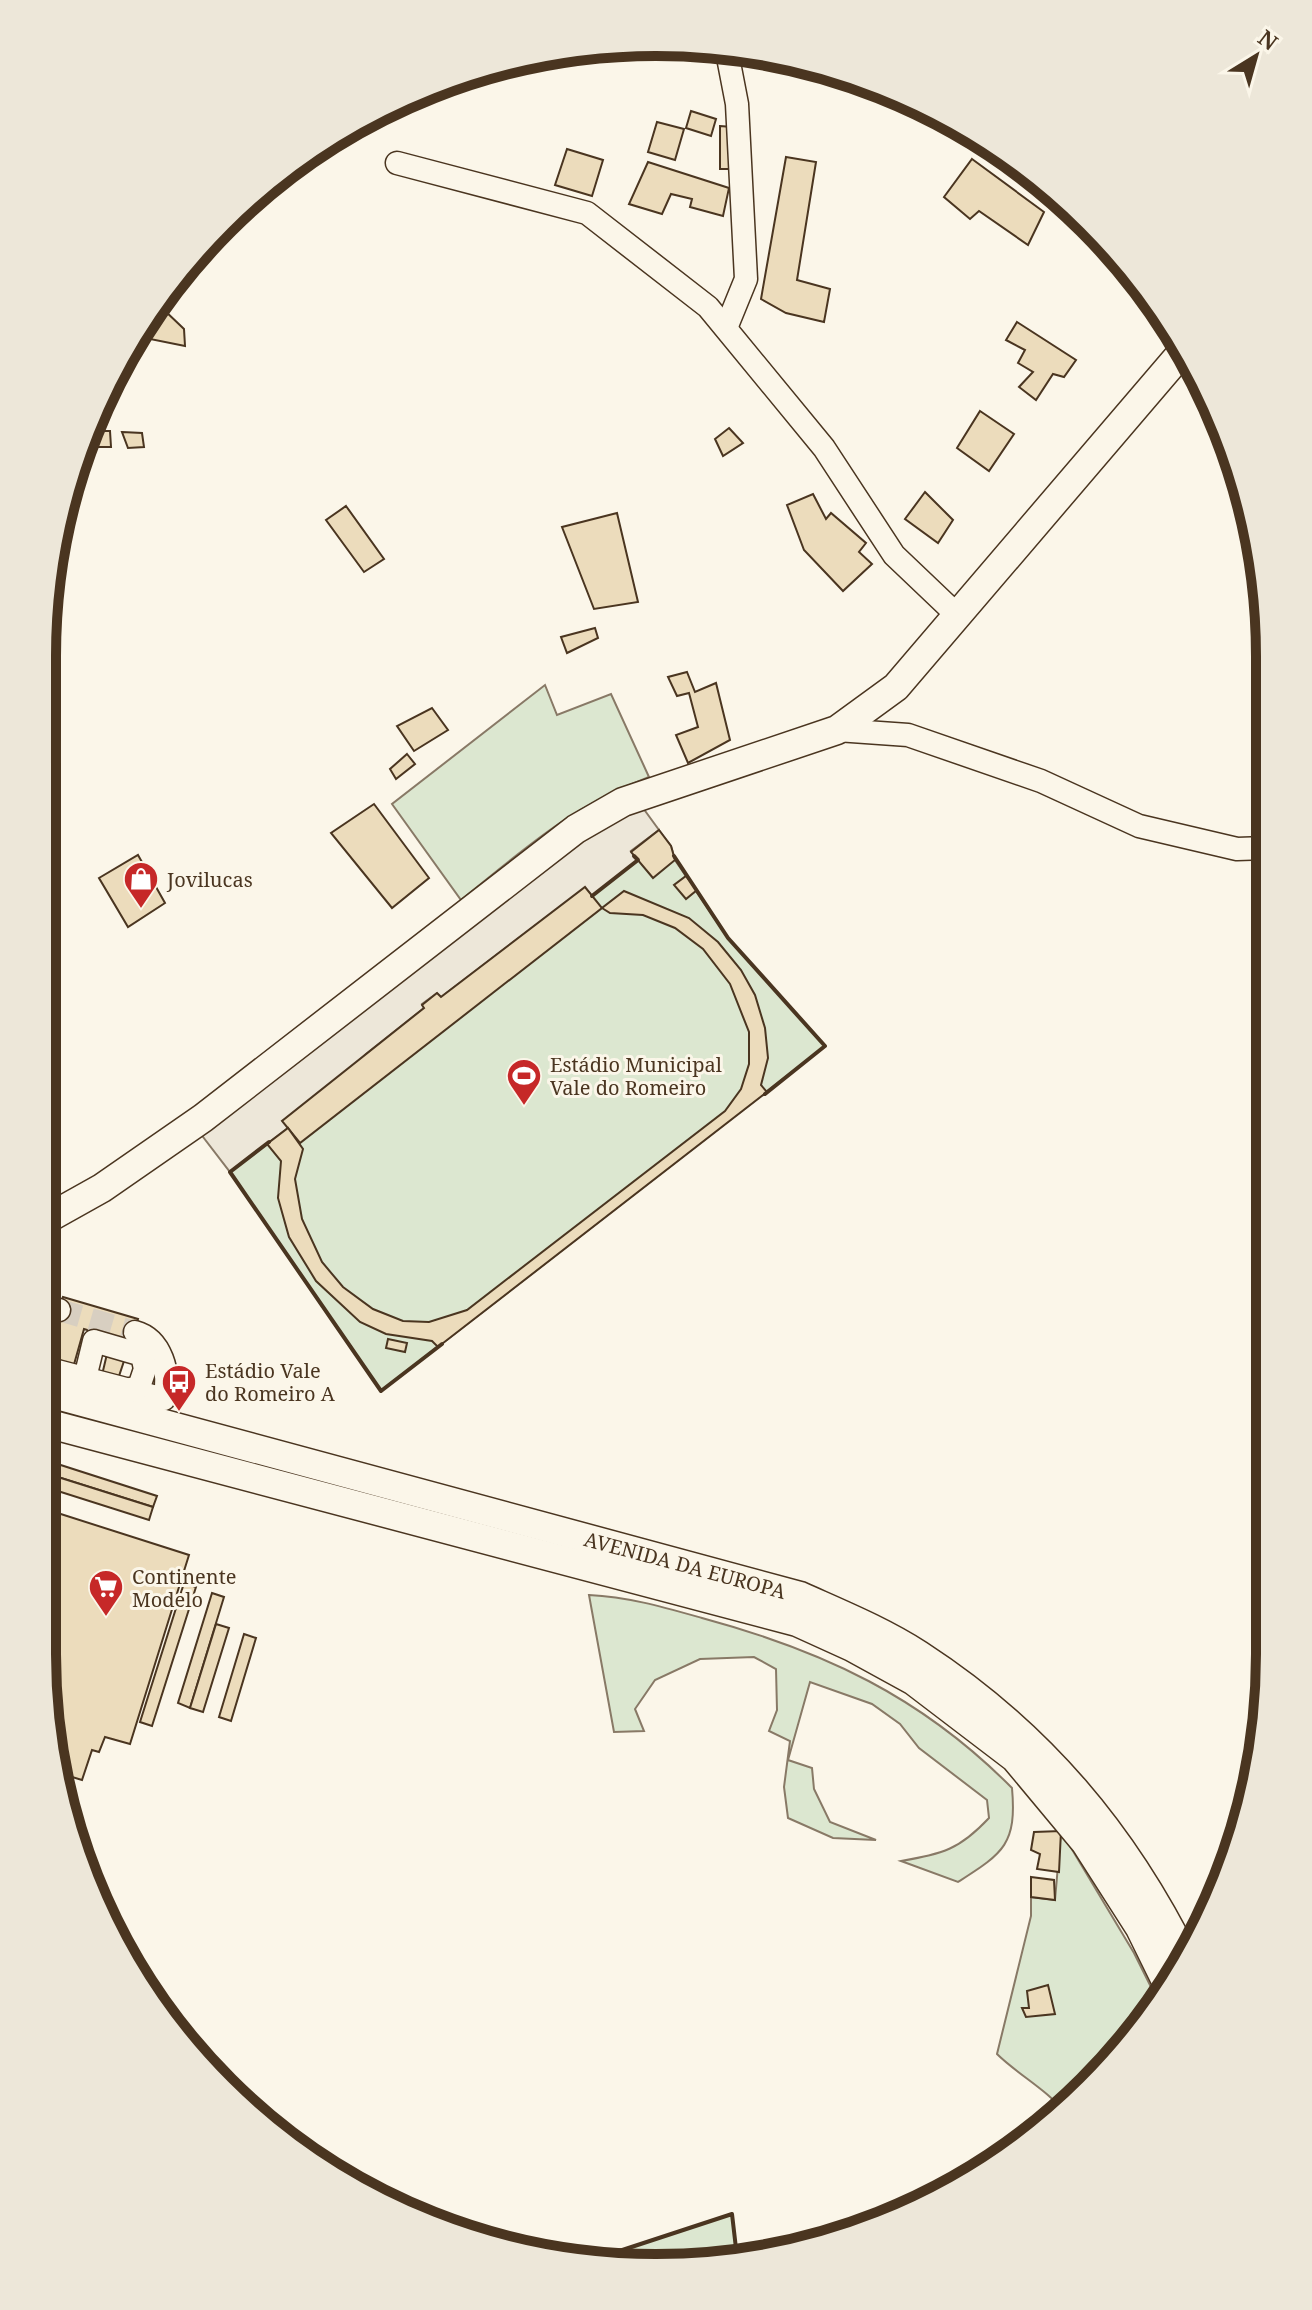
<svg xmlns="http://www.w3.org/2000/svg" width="1312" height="2310" viewBox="0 0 1312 2310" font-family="'Noto Serif',serif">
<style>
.green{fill:#dce7d0;stroke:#887966;stroke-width:2}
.parking{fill:#ede7d9;stroke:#887966;stroke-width:2}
.building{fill:#ecdcbc;stroke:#4a3520;stroke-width:2}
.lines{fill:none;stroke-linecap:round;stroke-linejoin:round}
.minor-tunnel{stroke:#d8cfc1;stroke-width:22;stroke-dasharray:22 11;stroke-linecap:butt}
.minor-casing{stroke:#4a3520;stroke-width:25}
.major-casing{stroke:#4a3520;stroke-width:31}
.minor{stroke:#fbf6e9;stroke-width:22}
.major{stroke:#fbf6e9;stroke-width:28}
.wall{stroke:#4a3520;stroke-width:4}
.labels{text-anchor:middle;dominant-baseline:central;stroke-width:6;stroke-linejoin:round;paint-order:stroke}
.poi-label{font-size:20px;fill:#4a3520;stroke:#fbf6e9;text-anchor:start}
.street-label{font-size:20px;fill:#4a3520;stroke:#fbf6e9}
.rim{fill:none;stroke:#4a3520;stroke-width:10}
</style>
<rect width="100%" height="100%" fill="#fbf6e9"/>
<g class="green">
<path d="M 545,685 L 557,715 L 611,694 L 649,777 C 570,807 526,848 461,900 L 392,804 Z"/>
<path d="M 659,830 L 671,846 L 675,860 L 728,938 L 825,1046 L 381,1391 L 230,1172 C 298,1121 357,1061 424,1009 L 422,1005 L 437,993 L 441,997 L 585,887 L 592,895 L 637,861 L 631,852 Z"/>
<path d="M 589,1595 C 629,1597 663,1607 702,1618 C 824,1651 922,1697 1012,1788 C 1017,1845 1003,1853 958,1882 L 901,1861 C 944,1853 959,1850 989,1818 L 987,1800 L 919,1748 L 900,1724 L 872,1704 L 810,1682 L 788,1760 L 812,1768 L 814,1789 L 830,1822 L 876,1840 L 833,1838 L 788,1818 L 784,1787 L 790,1741 L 769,1731 L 777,1710 L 776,1669 L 754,1657 L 700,1659 L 655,1680 L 635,1709 L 644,1731 L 614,1732 Z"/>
<path d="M 1061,1831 L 1134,1953 L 1157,1999 L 1064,2112 C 1049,2091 1017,2074 997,2054 L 1031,1916 L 1031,1897 L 1055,1900 Z"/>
<path d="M 732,2214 L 737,2257 L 696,2267 L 601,2257 Z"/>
</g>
<path class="parking" d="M 643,808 L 659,830 L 631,851 L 638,860 L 592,896 L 585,888 L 441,997 L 437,993 L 422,1004 L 424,1008 L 366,1054 L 288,1128 L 230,1172 L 200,1133 L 585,836 Z"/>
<g class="building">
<path d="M 691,111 L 716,119 L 711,136 L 686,128 Z"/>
<path d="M 657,122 L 684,129 L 675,160 L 648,152 Z"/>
<path d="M 720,126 L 732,127 L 732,169 L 720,169 Z"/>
<path d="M 567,149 L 603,160 L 592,196 L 555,185 Z"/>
<path d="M 786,157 L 816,162 L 797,280 L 830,289 L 824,322 L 786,313 L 761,299 Z"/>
<path d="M 972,159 L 1044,212 L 1028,245 L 979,211 L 970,219 L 944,197 Z"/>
<path d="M 648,162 L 729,188 L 723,216 L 690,207 L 692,199 L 671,194 L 662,214 L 629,204 Z"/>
<path d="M 162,308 L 184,329 L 185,346 L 150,339 L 151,313 Z"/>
<path d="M 1017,322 L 1076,360 L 1064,377 L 1053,374 L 1036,400 L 1019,387 L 1033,372 L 1018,363 L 1025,350 L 1006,340 Z"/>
<path d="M 980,411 L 1014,434 L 989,471 L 957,448 Z"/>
<path d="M 729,428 L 743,443 L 723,456 L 715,439 Z"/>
<path d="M 90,431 L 110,431 L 111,447 L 83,447 Z"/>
<path d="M 122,432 L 142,433 L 144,447 L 128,448 Z"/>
<path d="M 925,492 L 953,520 L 938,543 L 905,519 Z"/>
<path d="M 813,494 L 826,519 L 831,513 L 866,543 L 859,552 L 872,564 L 843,591 L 804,550 L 787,505 Z"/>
<path d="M 346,506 L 384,559 L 364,572 L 326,520 Z"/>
<path d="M 617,513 L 638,602 L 594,609 L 562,527 Z"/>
<path d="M 595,628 L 598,638 L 567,653 L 561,637 Z"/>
<path d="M 687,672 L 695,692 L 716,683 L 730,740 L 688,763 L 676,735 L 698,727 L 689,693 L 677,696 L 668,677 Z"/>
<path d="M 432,708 L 448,730 L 414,751 L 397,726 Z"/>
<path d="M 407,754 L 415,764 L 396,779 L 390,769 Z"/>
<path d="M 374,804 L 429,878 L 392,908 L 331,833 Z"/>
<path d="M 659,830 L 671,846 L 675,860 L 653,878 L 631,852 Z"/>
<path d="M 138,855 L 165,903 L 128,927 L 99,878 Z"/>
<path d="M 686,876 L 697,890 L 686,899 L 674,885 Z"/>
<path d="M 585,887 L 602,908 L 300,1143 L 282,1121 L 424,1008 L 422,1005 L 437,993 L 441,997 Z"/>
<path d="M 624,891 L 689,918 L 718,942 L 741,970 L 755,995 L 765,1028 L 768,1058 L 761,1085 L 767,1092 L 438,1347 L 432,1341 L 386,1334 L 360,1322 L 316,1281 L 289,1237 L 278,1198 L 281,1161 L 267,1144 L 288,1128 L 303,1149 L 295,1179 L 302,1219 L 322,1262 L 343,1287 L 373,1309 L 403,1321 L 429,1322 L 467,1310 L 725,1111 L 741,1089 L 749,1064 L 749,1032 L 730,984 L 703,949 L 675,928 L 643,915 L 610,913 L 602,908 Z"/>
<path d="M 63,1297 L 138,1319 L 118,1379 L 102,1375 L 111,1337 L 84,1329 L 73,1368 L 45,1359 Z"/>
<path d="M 388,1339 L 407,1343 L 405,1352 L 386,1348 Z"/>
<path d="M 42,1459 L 157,1496 L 153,1507 L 42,1472 Z"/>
<path d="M 42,1472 L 153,1507 L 149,1520 L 42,1486 Z"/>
<path d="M 42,1508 L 189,1555 L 130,1744 L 105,1737 L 99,1752 L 92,1750 L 82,1780 L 62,1774 L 42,1654 Z"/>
<path d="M 184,1583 L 196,1587 L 152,1726 L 140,1722 Z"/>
<path d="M 212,1593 L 224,1597 L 190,1708 L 178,1703 Z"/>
<path d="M 216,1624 L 229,1628 L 203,1712 L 190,1708 Z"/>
<path d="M 244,1634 L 256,1638 L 231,1721 L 219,1717 Z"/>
<path d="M 1061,1831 L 1059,1872 L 1037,1869 L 1040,1854 L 1031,1850 L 1034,1832 Z"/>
<path d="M 1031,1877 L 1054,1880 L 1055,1900 L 1031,1897 Z"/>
<path d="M 1048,1985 L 1055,2014 L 1026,2017 L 1022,2008 L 1029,2008 L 1027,1991 Z"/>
</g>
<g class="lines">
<path class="minor-tunnel" d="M 59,1310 L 135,1332"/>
<defs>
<g id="minor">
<path d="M 726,47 L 737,104 L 746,279 L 726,328"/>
<path d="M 397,163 L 587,213 L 708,307 L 824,448 L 894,555 L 957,615"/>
<path d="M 837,730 L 908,735 L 1041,781 L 1139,826 L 1237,849 L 1266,848"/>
<path d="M 42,1305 L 59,1310"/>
<path d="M 42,1363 L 57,1371 L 164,1399 C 171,1373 161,1339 135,1332"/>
<path d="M 85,1378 L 94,1341 L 142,1355 L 145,1369 L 139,1387 L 127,1390"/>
</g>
<g id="major">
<path d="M 43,1221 L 102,1188 L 203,1118 L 576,829 L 623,802 L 837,730 L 896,687 L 1184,350"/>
<path d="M 42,1391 L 800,1596 C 840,1614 882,1631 919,1655 C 1039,1733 1124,1834 1187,1962"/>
<path d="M 42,1422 L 797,1622 L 852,1647 L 914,1681 L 1015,1758 L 1085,1842 L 1140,1928 L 1168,1985"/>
</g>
</defs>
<use href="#minor" class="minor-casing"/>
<use href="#major" class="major-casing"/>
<use href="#minor" class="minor"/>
<use href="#major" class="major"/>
<g class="wall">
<path d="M 674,856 L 728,938 L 825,1046 L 765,1094"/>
<path d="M 592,896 L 638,860 L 634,856"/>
<path d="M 269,1142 L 230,1172 L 381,1391 L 442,1344"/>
<path d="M 601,2257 L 732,2214 L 737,2257"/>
</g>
</g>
<defs>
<symbol id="shop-pin" viewBox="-11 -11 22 30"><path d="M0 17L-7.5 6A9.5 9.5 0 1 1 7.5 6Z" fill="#c62828" stroke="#fbf6e9"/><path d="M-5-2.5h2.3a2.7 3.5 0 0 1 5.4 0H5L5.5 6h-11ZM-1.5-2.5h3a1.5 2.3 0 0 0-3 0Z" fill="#fff"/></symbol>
<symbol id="stadium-pin" viewBox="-11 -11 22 30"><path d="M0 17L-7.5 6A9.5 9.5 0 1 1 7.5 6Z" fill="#c62828" stroke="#fbf6e9"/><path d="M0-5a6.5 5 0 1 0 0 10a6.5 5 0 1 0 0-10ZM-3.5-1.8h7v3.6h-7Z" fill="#fff"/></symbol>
<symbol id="bus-pin" viewBox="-11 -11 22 30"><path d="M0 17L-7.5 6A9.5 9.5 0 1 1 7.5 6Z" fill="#c62828" stroke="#fbf6e9"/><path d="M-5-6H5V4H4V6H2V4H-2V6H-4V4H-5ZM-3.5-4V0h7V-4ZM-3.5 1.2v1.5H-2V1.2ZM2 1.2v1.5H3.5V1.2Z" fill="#fff"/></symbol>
<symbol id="supermarket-pin" viewBox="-11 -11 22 30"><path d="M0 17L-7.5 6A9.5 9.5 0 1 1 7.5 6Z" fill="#c62828" stroke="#fbf6e9"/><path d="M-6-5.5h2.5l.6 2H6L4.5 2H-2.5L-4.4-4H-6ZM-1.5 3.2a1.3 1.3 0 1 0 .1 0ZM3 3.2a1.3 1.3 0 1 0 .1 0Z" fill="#fff"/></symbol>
</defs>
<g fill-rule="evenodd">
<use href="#shop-pin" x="121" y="859" width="40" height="54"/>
<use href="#stadium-pin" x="504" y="1056" width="40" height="54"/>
<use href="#bus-pin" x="159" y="1362" width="40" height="54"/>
<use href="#supermarket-pin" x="86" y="1567" width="40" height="54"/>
</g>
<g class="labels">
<g class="poi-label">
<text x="167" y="879">Jovilucas</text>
<text x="550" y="1064">Estádio Municipal<tspan x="550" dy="23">Vale do Romeiro</tspan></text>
<text x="205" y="1370">Estádio Vale<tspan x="205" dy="23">do Romeiro A</tspan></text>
<text x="132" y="1576">Continente<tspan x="132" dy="23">Modelo</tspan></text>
</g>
<g class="street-label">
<text transform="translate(685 1565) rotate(15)">AVENIDA DA EUROPA</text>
</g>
</g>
<path d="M0 0H1312V2310H0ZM656 56H656A600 600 0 0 1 1256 656V1654A600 600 0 0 1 656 2254H656A600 600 0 0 1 56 1654V656A600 600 0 0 1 656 56Z" fill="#ede7d9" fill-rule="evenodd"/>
<path class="rim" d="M656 56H656A600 600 0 0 1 1256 656V1654A600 600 0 0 1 656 2254H656A600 600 0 0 1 56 1654V656A600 600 0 0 1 656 56Z"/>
<g transform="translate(1256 56) rotate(37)" stroke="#fbf6e9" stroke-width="6" paint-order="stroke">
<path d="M0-6L14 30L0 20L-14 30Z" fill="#4a3520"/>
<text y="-12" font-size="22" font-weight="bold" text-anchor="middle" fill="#4a3520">N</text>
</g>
</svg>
